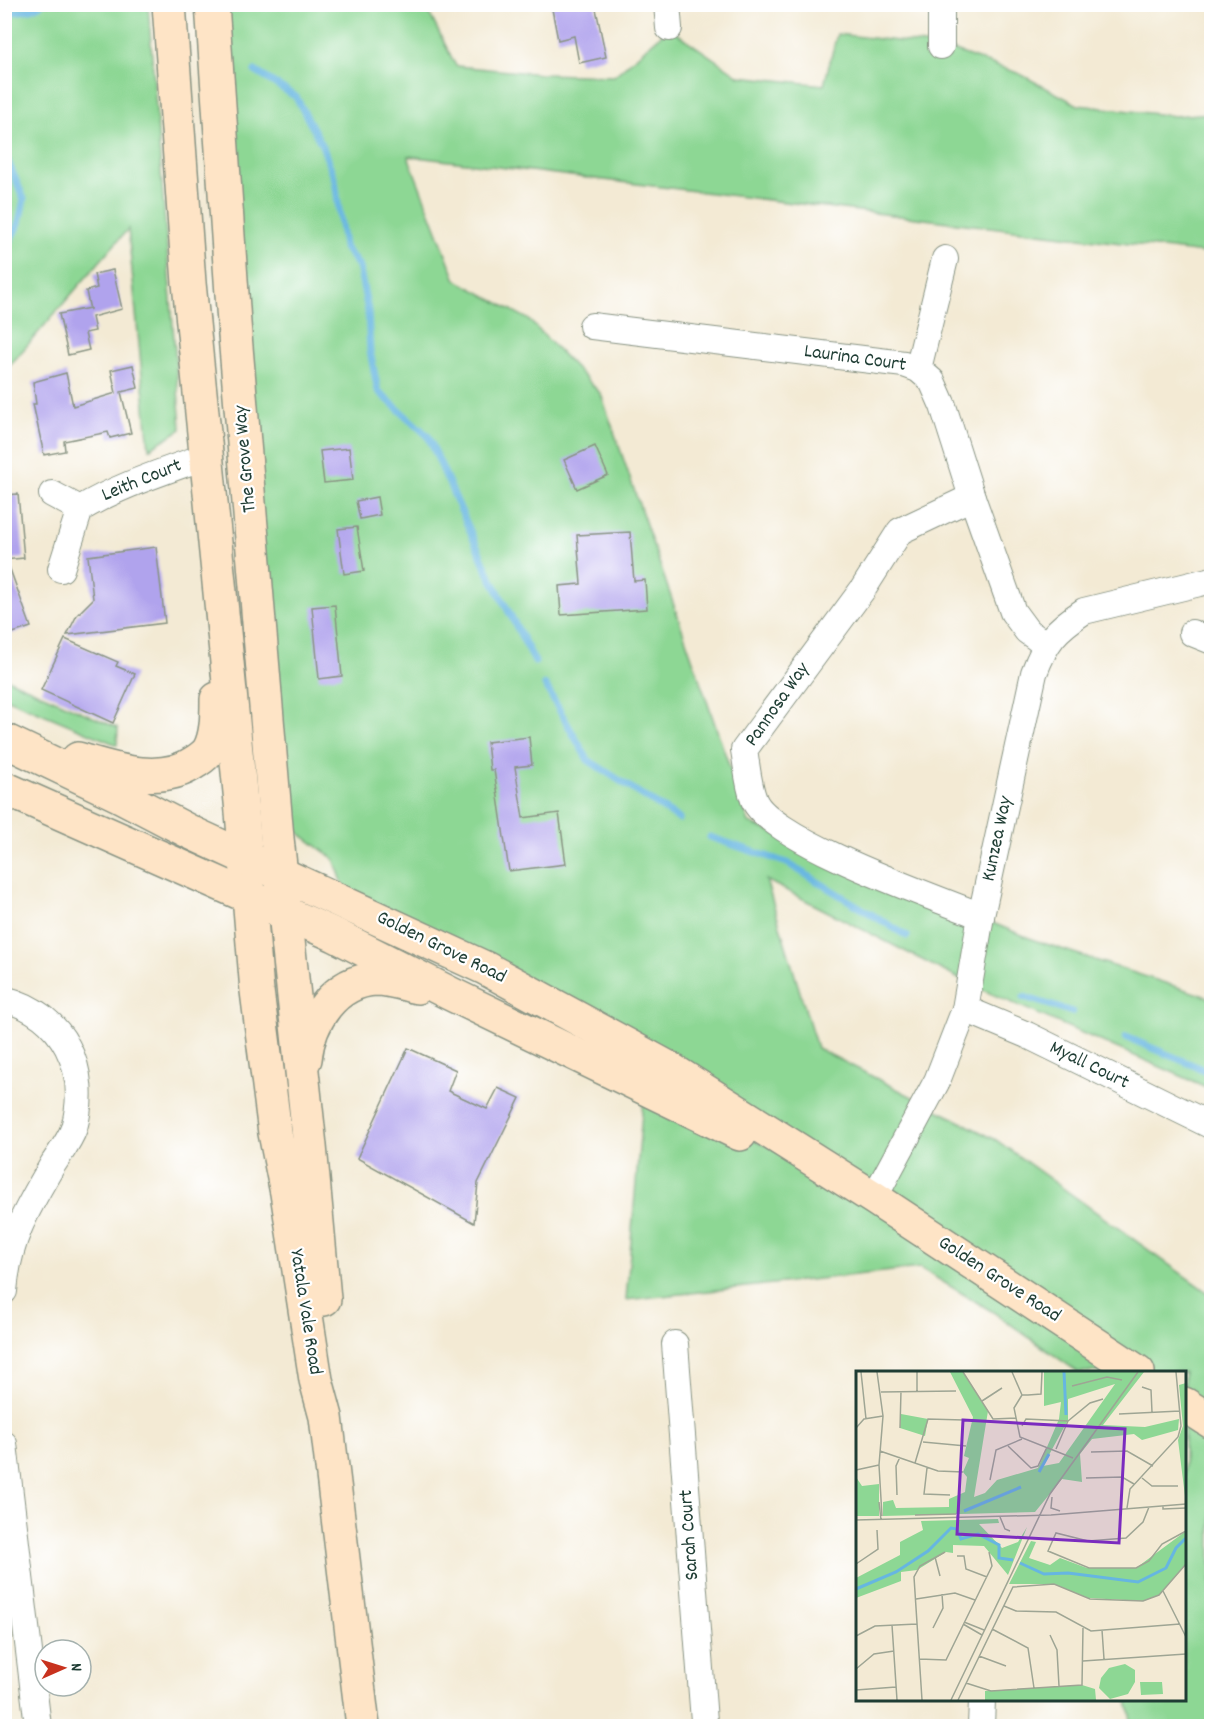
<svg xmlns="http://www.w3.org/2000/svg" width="1216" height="1731" viewBox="0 0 1216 1731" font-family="Dekko,sans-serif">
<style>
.green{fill:#8dd794;stroke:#568a64;stroke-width:1.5}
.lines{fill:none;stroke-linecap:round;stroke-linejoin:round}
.stream{stroke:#66b6e1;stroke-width:7}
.building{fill:#b0a3ed}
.minor-casing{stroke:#899484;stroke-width:28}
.secondary-casing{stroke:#899484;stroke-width:36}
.minor{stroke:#fff;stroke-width:26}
.secondary{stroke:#fee4c6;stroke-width:33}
.labels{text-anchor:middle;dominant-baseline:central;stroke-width:4.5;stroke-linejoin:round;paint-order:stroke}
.street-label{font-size:20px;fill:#1f3d34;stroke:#fff}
.inset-river{fill:none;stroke:#66b6e1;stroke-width:3}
.inset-road{fill:none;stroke:#9ea594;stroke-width:1.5}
.view{fill:#7b2cbf;fill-opacity:0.15;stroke:#7b2cbf;stroke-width:3}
.inset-edge{fill:none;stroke:#1f3d34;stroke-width:3}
</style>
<rect width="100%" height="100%" fill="#fff"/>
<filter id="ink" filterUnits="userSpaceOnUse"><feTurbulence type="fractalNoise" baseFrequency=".0167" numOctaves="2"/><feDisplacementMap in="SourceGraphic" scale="12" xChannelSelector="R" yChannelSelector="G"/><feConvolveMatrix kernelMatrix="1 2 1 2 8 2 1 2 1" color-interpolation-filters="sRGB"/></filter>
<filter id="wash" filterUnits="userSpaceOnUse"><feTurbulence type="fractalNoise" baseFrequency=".008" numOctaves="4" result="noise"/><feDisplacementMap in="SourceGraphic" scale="24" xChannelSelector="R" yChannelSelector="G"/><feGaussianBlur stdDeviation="1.35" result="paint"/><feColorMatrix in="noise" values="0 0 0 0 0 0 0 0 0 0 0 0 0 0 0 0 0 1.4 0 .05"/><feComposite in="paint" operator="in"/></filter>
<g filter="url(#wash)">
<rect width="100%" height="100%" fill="#f3ead4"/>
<g class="green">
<path d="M 5,4 L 148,5 L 181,429 L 149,449 L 128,229 L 5,371 Z"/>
<path d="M 212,5 L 425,5 L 456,66 L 541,74 L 614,76 L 669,28 L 739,76 L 824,85 L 837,34 L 941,46 L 1020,74 L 1078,105 L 1175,116 L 1211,113 L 1211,254 L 408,156 L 456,280 L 528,319 L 601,394 L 749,823 L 1034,940 L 1211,998 L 1211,1089 L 969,984 L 766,880 L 817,1048 L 996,1140 L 1211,1295 L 1211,1726 L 1132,1726 L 1127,1700 L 1184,1700 L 1184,1372 L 1078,1372 L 993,1312 L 920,1268 L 626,1300 L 644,1089 L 848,1184 L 350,904 L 334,859 L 279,818 Z"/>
<path d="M 5,678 L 118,728 L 117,745 L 5,698 Z"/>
</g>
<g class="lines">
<g class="stream">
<path d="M 4,14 L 31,9 L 41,4"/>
<path d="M 255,71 L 296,97 L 322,145 L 335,180 L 344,247 L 359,266 L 368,311 L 370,351 L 378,391 L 428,436 L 489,574 L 535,662"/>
<path d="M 4,153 L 24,199 L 19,223 L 10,240 L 4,244"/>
<path d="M 545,685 L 588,760 L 679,819"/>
<path d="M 710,837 L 787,863 L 907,936"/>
<path d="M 1024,997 L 1072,1012"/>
<path d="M 1126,1037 L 1212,1073"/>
</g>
</g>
<g id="blocks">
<g class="building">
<path d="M 551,4 L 595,4 L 606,57 L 579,63 L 574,36 L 558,40 Z"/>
<path d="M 113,270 L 122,309 L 92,317 L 95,331 L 85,333 L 89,350 L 68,355 L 59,314 L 90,308 L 90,310 L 86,291 L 97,288 L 94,274 Z"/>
<path d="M 133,365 L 138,388 L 121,392 L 131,433 L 110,438 L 108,432 L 64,441 L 65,451 L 44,455 L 33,404 L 36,404 L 33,382 L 66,373 L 73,406 L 116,393 L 111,370 Z"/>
<path d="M 595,446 L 608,475 L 577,489 L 564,460 Z"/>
<path d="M 349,448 L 353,480 L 324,483 L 320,451 Z"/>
<path d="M 18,494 L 24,558 L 4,560 L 4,495 Z"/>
<path d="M 377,497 L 380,515 L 360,519 L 356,501 Z"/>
<path d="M 357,527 L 364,571 L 344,574 L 338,529 Z"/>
<path d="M 630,532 L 634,581 L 645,580 L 647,609 L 561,615 L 559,586 L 581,584 L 577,535 Z"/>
<path d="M 156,547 L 165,623 L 67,635 L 77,615 L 93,599 L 88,556 Z"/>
<path d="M 4,561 L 7,561 L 31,627 L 4,636 Z"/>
<path d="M 335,605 L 342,676 L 319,679 L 312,607 Z"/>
<path d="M 65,639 L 118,662 L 116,666 L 135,674 L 113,723 L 41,690 Z"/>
<path d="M 529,737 L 532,765 L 515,767 L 523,818 L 559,813 L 566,864 L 509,871 L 494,770 L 490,770 L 487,742 Z"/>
<path d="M 408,1048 L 456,1070 L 448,1091 L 487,1109 L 498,1088 L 520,1098 L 478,1183 L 474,1223 L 357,1158 Z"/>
</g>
</g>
</g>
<g filter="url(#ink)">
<use href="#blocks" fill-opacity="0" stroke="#899484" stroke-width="1.5"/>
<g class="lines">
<defs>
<g id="minor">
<path d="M 667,4 L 669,28"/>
<path d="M 941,46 L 941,4"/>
<path d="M 592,326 L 904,364 L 918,369 L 932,381 L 943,406 L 972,497 L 1013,612 L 1027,631 L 1046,645"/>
<path d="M 918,369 L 945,259"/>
<path d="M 52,494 L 80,509"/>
<path d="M 972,497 L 900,531 L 863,589 L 744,750 C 747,766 748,785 754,800 C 770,840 936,898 981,916"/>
<path d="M 61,569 L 80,509 C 120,485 163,472 206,456"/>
<path d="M 1192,633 L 1212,641"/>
<path d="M 4,999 C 64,1014 90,1070 74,1128 C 70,1140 60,1153 53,1164 C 28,1207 8,1239 4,1291"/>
<path d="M 965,1009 L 1027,1035 L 1212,1126"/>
<path d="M 874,1198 L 937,1081 L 965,1009 L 981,916 L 1034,673 C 1046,641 1055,630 1084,611 L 1212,580"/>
<path d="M 675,1344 L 704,1721 L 702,1726"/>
<path d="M 4,1444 L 38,1726"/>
<path d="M 981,1726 L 982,1700"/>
</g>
<g id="secondary">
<path d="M 169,4 L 189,283 L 242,812 L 257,991 L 275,1133 L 287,1193 L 316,1380 L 326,1417 L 363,1726"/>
<path d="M 212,4 L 234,323 L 277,838 L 310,1146 L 324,1299"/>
<path d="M 4,740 L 119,795 L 192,833 L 485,968 L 667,1067 L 874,1198 L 1138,1372"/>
<path d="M 78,759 C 115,770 161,786 195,762 C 201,758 205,756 209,750 C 217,735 217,716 217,699"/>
<path d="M 4,788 L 335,935 L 451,994 L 740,1134"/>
<path d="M 305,1059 C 309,1021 334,981 376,979 C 390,979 404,984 417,987"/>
<path d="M 1184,1404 L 1212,1422"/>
</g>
</defs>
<use href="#minor" class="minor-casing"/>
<use href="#secondary" class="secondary-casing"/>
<use href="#minor" class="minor"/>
<use href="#secondary" class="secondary"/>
</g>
</g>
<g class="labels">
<g class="street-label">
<text transform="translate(855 359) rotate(8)">Laurina Court</text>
<text transform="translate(246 459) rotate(-95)">The Grove Way</text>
<text transform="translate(142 481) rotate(-22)">Leith Court</text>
<text transform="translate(778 705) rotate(-55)">Pannosa Way</text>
<text transform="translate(998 839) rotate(-78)">Kunzea Way</text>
<text transform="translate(441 948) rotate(26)">Golden Grove Road</text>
<text transform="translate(1089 1066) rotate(26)">Myall Court</text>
<text transform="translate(999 1280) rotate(33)">Golden Grove Road</text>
<text transform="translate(305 1312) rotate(81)">Yatala Vale Road</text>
<text transform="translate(690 1535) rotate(-94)">Sarah Court</text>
</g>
</g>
<g transform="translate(856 1371)">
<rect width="330" height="330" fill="#f3ead4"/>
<path d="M 94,1 L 107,1 L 132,40 L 118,126 L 129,122 L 141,109 L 182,97 L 203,48 L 205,31 L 188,35 L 188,1 L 288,1 L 247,54 L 289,56 L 323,48 L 322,59 L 286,69 L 278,63 L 236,68 L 224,83 L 226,111 L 206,108 L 179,141 L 27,145 L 27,131 L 37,129 L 40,137 L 93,136 L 93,128 L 109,121 L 111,106 L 107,101 L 113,87 L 108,85 L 117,46 ZM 259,13 L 203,92 L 187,95 L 212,49 L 212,28 ZM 330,12 L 330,133 L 322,69 L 327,55 L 323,14 ZM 45,43 L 72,48 L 69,65 L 44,57 ZM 0,106 L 6,115 L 23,113 L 23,145 L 0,145 ZM 142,148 L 143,152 L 123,153 L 146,177 L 162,171 L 171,156 L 152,204 L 128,175 L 97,174 L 97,182 L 90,181 L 61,199 L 45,201 L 45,210 L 0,227 L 0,207 L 44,184 L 44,171 L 67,159 L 65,150 ZM 330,160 L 330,193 L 303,224 L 287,230 L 232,227 L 198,213 L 153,213 L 175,170 L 180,171 L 173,187 L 194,194 L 204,187 L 231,197 L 280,197 ZM 269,293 L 279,299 L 279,311 L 272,323 L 254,328 L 243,317 L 245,307 L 253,297 ZM 284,311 L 306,311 L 307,323 L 285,324 ZM 226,314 L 239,318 L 240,329 L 129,329 L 129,320 Z" fill="#8dd794" fill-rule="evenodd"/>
<path class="inset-river" d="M 208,1 L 210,44M 183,101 L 193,83M 108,140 L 165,116M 164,192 L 188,203 L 212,202 L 282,211 L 310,197 L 320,177 L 330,167M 0,218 L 40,201 L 72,180 L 95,157 L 101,158 L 105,168 L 122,163 L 143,174 L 143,187 L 157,189"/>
<path class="inset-road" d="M 5,1 L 10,48M 21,1 L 27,45 L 23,94 L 26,145M 107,1 L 137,48 L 160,47M 156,1 L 166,24 L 172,24 L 185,23 L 186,1M 216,15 L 251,6 L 266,9M 286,16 L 295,19 L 296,41M 61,20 L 61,1M 25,21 L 100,20M 166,24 L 158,37 L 164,66 L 217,87M 126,30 L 146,17M 263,43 L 324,40M 212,50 L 234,32 L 247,28M 166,55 L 170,48 L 212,50 L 200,78M 0,57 L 8,48 L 27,45M 44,57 L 45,20M 67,71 L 110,75M 152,75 L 175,97 L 182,95 L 191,76M 24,80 L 82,100 L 107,101M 235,81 L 271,80 L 297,95M 59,92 L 72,48 L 108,49M 71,97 L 68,123 L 94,124M 0,99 L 23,94M 230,107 L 266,106 L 278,113M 286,107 L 296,115 L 322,115M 134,109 L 140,79 L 166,68M 41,124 L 40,95 L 44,86M 196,126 L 195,137 L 204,140M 23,131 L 25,149M 307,135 L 307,138 L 330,137M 293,136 L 287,151 L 270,167 L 232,170 L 200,162 L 192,180 L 233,197 L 280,197 L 293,190 L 306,173 L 330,160M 271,137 L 274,118 L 322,66 L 325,55 L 320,1M 59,144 L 100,143M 144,146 L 149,158 L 154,160M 0,149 L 195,144 L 330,133M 101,185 L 108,185 L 110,198 L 131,206M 79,186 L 84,205M 0,193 L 22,178 L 21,159M 307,220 L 330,266M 60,228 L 99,222 L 119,229M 148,235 L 160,240 L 200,241 L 235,260 L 324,253M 108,251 L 128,259M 107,253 L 126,264M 36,254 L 41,329M 77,257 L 87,237 L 86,223M 136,258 L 172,277 L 178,317M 246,259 L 248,288M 194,264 L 201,279 L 203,315M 0,265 L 19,255 L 61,253M 123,285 L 150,295M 63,288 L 90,289 L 136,195 L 133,181M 227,290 L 330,283M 0,298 L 18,283 L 38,280M 110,312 L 135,320 L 226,314 L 227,257M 0,319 L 40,316M 66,329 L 58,206 L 64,195 L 89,181M 95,329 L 194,123 L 282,1M 102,329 L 157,216 L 198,213 L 234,228 L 287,230 L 303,224 L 330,193"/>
<path class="view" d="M 107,49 L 269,58 L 263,172 L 101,163 Z"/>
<rect width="330" height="330" class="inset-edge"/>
</g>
<rect width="1216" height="1731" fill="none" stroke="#fff" stroke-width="24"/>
<g transform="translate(63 1668) rotate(87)"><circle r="28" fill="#ffffff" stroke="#a5b1ae" stroke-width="1.5"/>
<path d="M0-4.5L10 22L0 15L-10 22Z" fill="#c8321e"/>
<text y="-9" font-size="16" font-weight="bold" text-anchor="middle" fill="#1f3d34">N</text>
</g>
</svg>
